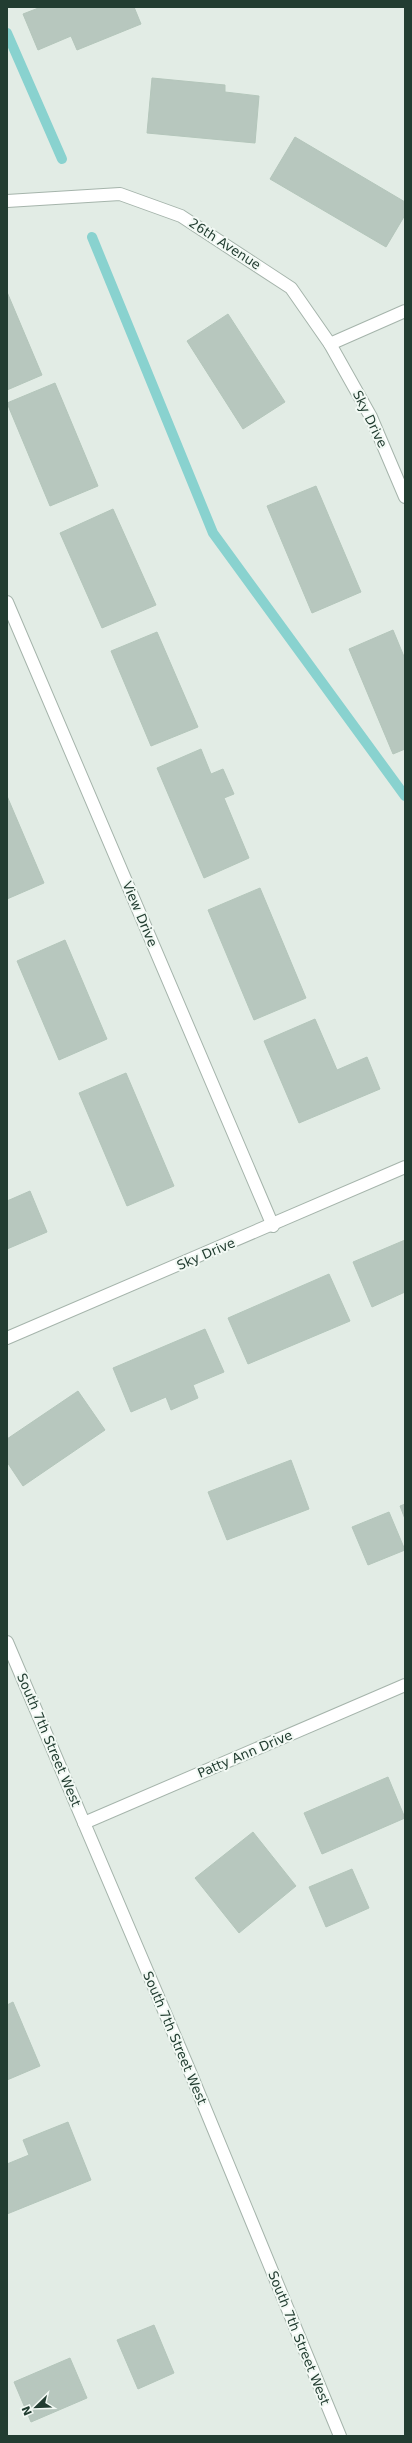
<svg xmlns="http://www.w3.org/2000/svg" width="412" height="2443" viewBox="0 0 412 2443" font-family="'DejaVu Sans',sans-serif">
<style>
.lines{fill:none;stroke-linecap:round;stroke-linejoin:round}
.stream{stroke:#89d2cf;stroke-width:10}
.building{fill:#b7c7be;stroke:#b4c6bb}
.minor-casing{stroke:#a5b4ab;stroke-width:14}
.minor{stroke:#fff;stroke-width:12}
.labels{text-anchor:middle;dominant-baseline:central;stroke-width:4;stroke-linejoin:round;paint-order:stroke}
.street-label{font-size:13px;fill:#223d31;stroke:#f2f9f4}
</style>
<rect width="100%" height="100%" fill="#e2ece5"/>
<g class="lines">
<g class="stream">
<path d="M 7,33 L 62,159"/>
<path d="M 92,237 L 213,533 L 405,796"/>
</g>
</g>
<g class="building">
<path d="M 41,7 L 134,7 L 141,24 L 77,50 L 71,36 L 38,50 L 23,14 Z"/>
<path d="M 152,78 L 225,85 L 225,92 L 259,96 L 255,143 L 147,133 Z"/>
<path d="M 295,137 L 405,202 L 405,215 L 386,247 L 270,179 Z"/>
<path d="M 7,292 L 42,375 L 7,390 Z"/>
<path d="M 228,314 L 285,402 L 243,429 L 187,341 Z"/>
<path d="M 55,383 L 98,486 L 50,506 L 7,403 Z"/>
<path d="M 316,486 L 361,592 L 312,613 L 267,506 Z"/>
<path d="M 113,509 L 156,605 L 102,628 L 60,533 Z"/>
<path d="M 393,630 L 405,659 L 405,749 L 393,754 L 349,649 Z"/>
<path d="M 157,632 L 198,727 L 151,746 L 111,651 Z"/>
<path d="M 201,749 L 211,774 L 223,769 L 234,794 L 224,798 L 249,858 L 204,878 L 157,768 Z"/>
<path d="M 7,796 L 44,883 L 7,899 Z"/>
<path d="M 260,888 L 306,998 L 254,1020 L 208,910 Z"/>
<path d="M 65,940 L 107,1039 L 59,1060 L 17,961 Z"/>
<path d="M 315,1019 L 337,1070 L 367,1057 L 380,1089 L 299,1123 L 264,1041 Z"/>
<path d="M 126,1073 L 174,1186 L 127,1206 L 79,1093 Z"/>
<path d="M 30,1191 L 47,1232 L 7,1249 L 7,1201 Z"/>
<path d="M 405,1240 L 405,1292 L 372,1307 L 353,1262 Z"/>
<path d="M 329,1274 L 350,1321 L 248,1364 L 228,1318 Z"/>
<path d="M 205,1329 L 224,1372 L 193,1385 L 198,1398 L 171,1410 L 166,1397 L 131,1412 L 113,1368 Z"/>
<path d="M 78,1391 L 105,1430 L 23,1486 L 7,1462 L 7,1439 Z"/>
<path d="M 291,1460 L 309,1509 L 227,1540 L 208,1492 Z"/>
<path d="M 405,1504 L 405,1519 L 400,1506 Z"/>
<path d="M 389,1512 L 405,1550 L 368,1565 L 352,1527 Z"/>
<path d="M 388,1777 L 405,1818 L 322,1854 L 304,1813 Z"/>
<path d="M 253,1832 L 296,1886 L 239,1933 L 195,1878 Z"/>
<path d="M 352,1869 L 369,1908 L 326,1927 L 309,1887 Z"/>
<path d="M 13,2002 L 40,2066 L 7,2080 L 7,2005 Z"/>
<path d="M 68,2122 L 91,2180 L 7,2214 L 7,2164 L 29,2155 L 23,2140 Z"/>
<path d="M 154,2325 L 174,2373 L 138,2389 L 117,2340 Z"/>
<path d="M 70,2358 L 87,2398 L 31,2422 L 14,2382 Z"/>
</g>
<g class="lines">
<defs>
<g id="minor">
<path d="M 7,201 L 120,194 L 181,216 L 291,288 L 330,344 L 371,417 L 405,497"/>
<path d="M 330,344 L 405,311"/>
<path d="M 7,602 L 273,1226"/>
<path d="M 7,1338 L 405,1167"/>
<path d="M 7,1642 L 188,2067 L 340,2436"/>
<path d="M 84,1823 L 405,1685"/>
</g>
</defs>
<use href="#minor" class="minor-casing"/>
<use href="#minor" class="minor"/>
</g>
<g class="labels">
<g class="street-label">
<text transform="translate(225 244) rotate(33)">26th Avenue</text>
<text transform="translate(370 419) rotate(64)">Sky Drive</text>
<text transform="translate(140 914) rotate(67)">View Drive</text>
<text transform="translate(206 1254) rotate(-23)">Sky Drive</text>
<text transform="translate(49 1740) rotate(67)">South 7th Street West</text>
<text transform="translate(245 1754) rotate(-23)">Patty Ann Drive</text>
<text transform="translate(175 2038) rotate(67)">South 7th Street West</text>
<text transform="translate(299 2338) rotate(68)">South 7th Street West</text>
</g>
</g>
<rect width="412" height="2443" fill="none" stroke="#223d31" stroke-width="16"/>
<g transform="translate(36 2407) rotate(247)" stroke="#f2f9f4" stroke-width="3" paint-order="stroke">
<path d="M0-3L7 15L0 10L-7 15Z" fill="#223d31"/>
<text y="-6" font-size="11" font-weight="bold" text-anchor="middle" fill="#223d31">N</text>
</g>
</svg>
